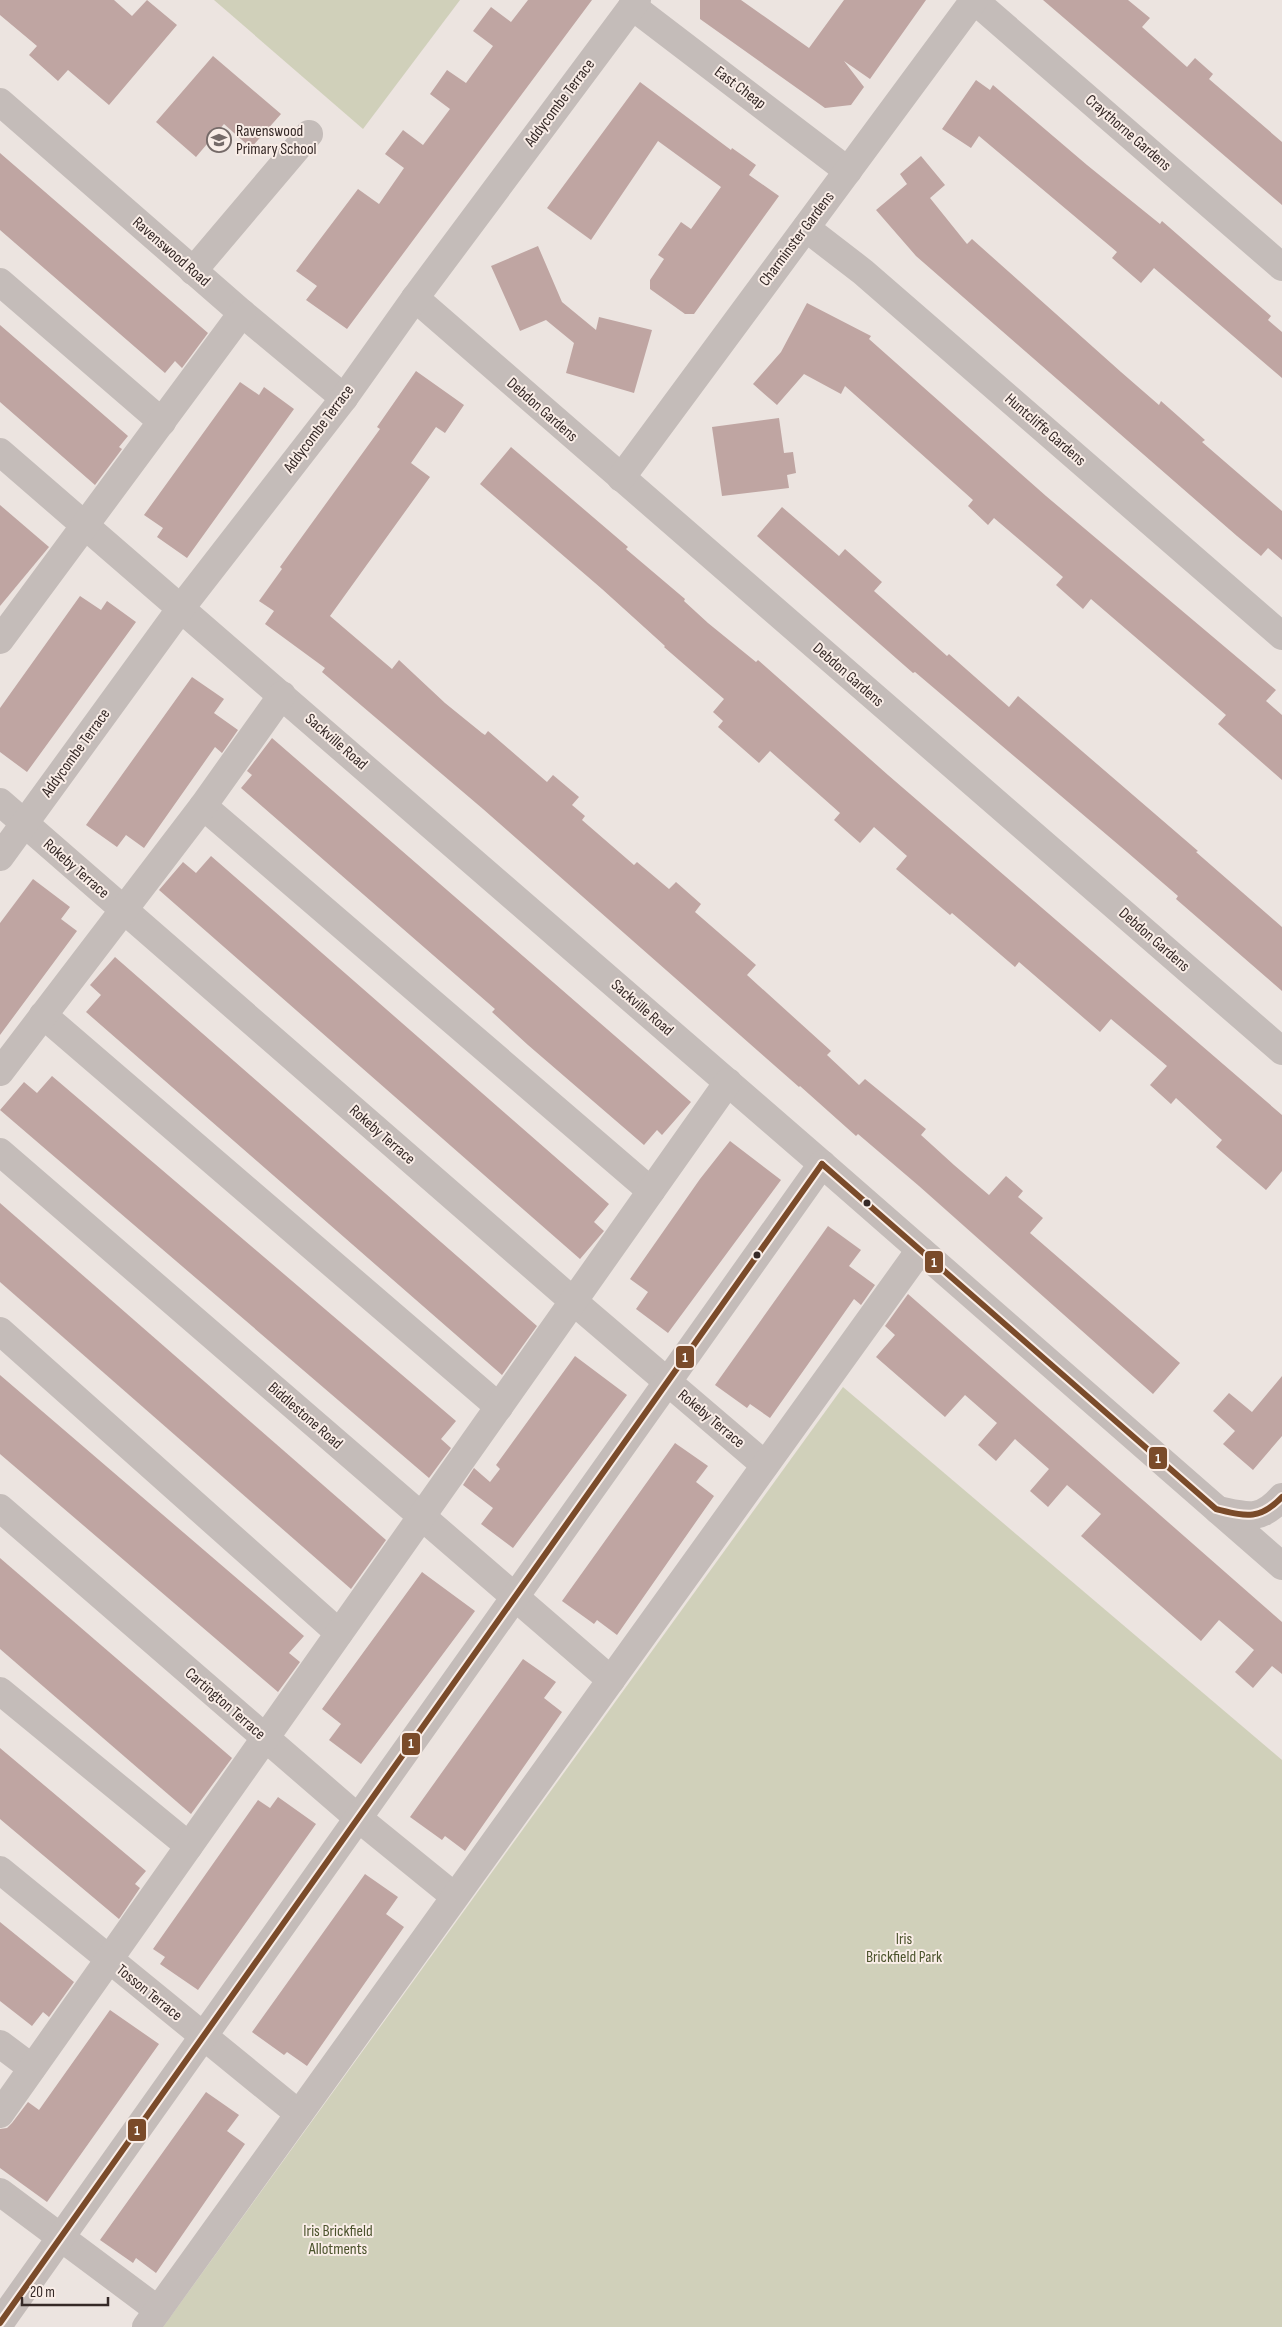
<svg xmlns="http://www.w3.org/2000/svg" width="1282" height="2327" viewBox="0 0 1282 2327" font-family="'Sofia Sans Condensed',sans-serif">
<style>
.green{fill:#d0d0ba}
.building{fill:#bfa5a2}
.lines{fill:none;stroke-linecap:round;stroke-linejoin:round}
.minor{stroke:#c4bcb9;stroke-width:28}
.bus-1-casing{stroke:#f9ede7;stroke-width:10}
.bus-1{stroke:#7a4b2a;stroke-width:6}
.bus-dot{fill:#352927;stroke:#f9ede7;stroke-width:2}
.labels{text-anchor:middle;dominant-baseline:central;stroke-width:4;stroke-linejoin:round;paint-order:stroke}
.street-label{font-size:16px;fill:#352927;stroke:#f9ede7}
.poi-label{font-size:16px;fill:#352927;stroke:#f9ede7;text-anchor:start}
.park-label{font-size:16px;fill:#4b532c;stroke:#f9ede7}
.line-badge{stroke:#f9ede7;stroke-width:2}
.badge-label{font-size:14px;text-anchor:middle;font-weight:bold;fill:#fff}
</style>
<rect width="100%" height="100%" fill="#ece4e0"/>
<g class="green">
<path d="M 214,0 L 460,0 L 363,129 Z"/>
<path d="M 843,1387 L 1282,1760 L 1282,2327 L 163,2327 Z"/>
</g>
<g class="building">
<path d="M 0,0 L 114,0 L 132,16 L 147,0 L 177,25 L 109,105 L 68,70 L 58,81 L 29,55 L 37,46 L 0,15 Z"/>
<path d="M 528,0 L 592,0 L 347,329 L 306,300 L 317,286 L 296,271 L 358,189 L 379,204 L 404,168 L 385,154 L 403,130 L 423,145 L 450,109 L 430,94 L 447,70 L 466,83 L 493,46 L 473,31 L 491,7 L 511,22 Z"/>
<path d="M 700,0 L 741,0 L 809,48 L 844,0 L 926,0 L 870,79 L 844,61 L 864,87 L 851,105 L 825,108 L 700,19 Z"/>
<path d="M 1043,0 L 1128,0 L 1150,18 L 1142,27 L 1187,67 L 1195,58 L 1213,74 L 1209,79 L 1282,142 L 1282,205 Z"/>
<path d="M 213,56 L 281,114 L 251,148 L 224,124 L 196,157 L 156,122 Z"/>
<path d="M 976,80 L 990,90 L 993,85 L 1087,165 L 1160,224 L 1162,221 L 1271,316 L 1268,320 L 1282,332 L 1282,378 L 1154,268 L 1141,283 L 1112,258 L 1117,252 L 979,136 L 971,148 L 942,129 Z"/>
<path d="M 640,82 L 731,150 L 732,148 L 756,165 L 749,175 L 779,196 L 694,314 L 685,314 L 650,289 L 650,280 L 664,259 L 658,255 L 681,222 L 691,229 L 721,187 L 658,141 L 591,240 L 547,208 Z"/>
<path d="M 0,153 L 208,333 L 182,368 L 175,361 L 165,373 L 0,230 Z"/>
<path d="M 921,156 L 945,185 L 930,198 L 967,244 L 972,239 L 1121,372 L 1159,405 L 1161,401 L 1205,440 L 1202,442 L 1282,511 L 1282,560 L 1268,548 L 1261,556 L 1237,536 L 916,256 L 876,210 L 907,184 L 900,174 Z"/>
<path d="M 538,246 L 562,302 L 596,330 L 599,317 L 652,330 L 634,393 L 566,373 L 574,343 L 546,320 L 520,331 L 491,266 Z"/>
<path d="M 807,303 L 871,336 L 869,339 L 1046,496 L 1276,690 L 1266,701 L 1282,715 L 1282,780 L 1218,724 L 1226,715 L 1091,599 L 1083,609 L 1056,585 L 1063,577 L 994,518 L 988,525 L 968,506 L 973,500 L 845,386 L 841,394 L 804,374 L 777,405 L 753,384 L 781,352 Z"/>
<path d="M 0,325 L 128,436 L 119,447 L 122,449 L 95,485 L 0,402 Z"/>
<path d="M 416,371 L 464,405 L 445,433 L 436,427 L 411,463 L 430,477 L 330,616 L 392,669 L 399,660 L 445,703 L 482,733 L 485,735 L 488,731 L 547,782 L 553,775 L 579,797 L 572,805 L 585,816 L 582,820 L 634,865 L 637,862 L 669,889 L 676,882 L 701,904 L 695,912 L 756,965 L 747,975 L 831,1051 L 827,1055 L 859,1085 L 865,1079 L 926,1129 L 921,1135 L 954,1165 L 989,1195 L 1006,1176 L 1023,1191 L 1018,1197 L 1043,1218 L 1030,1233 L 1180,1363 L 1153,1394 L 919,1186 L 858,1134 L 856,1136 L 800,1086 L 799,1087 L 483,809 L 322,672 L 325,668 L 265,624 L 274,611 L 259,601 L 282,569 L 280,567 L 380,429 L 377,427 Z"/>
<path d="M 240,382 L 259,395 L 264,387 L 294,409 L 187,558 L 157,537 L 163,528 L 144,515 Z"/>
<path d="M 779,418 L 784,453 L 793,452 L 796,473 L 787,475 L 789,488 L 722,496 L 712,427 Z"/>
<path d="M 511,447 L 628,547 L 626,549 L 685,599 L 684,601 L 708,623 L 756,662 L 758,660 L 888,775 L 1282,1115 L 1282,1171 L 1266,1190 L 1216,1147 L 1222,1140 L 1176,1098 L 1171,1104 L 1150,1085 L 1167,1066 L 1111,1019 L 1100,1032 L 1019,962 L 1015,967 L 952,913 L 950,915 L 896,869 L 907,856 L 874,827 L 860,843 L 834,820 L 840,813 L 770,751 L 759,763 L 718,727 L 723,721 L 713,712 L 724,699 L 664,647 L 665,646 L 602,589 L 480,484 Z"/>
<path d="M 0,505 L 49,547 L 0,606 Z"/>
<path d="M 782,507 L 839,556 L 845,549 L 882,582 L 874,591 L 947,656 L 949,654 L 1009,707 L 1018,696 L 1198,851 L 1196,852 L 1282,927 L 1282,991 L 1176,899 L 1178,896 L 1127,852 L 915,672 L 913,673 L 757,536 Z"/>
<path d="M 80,596 L 101,610 L 107,601 L 136,622 L 27,772 L 0,752 L 0,708 Z"/>
<path d="M 192,677 L 224,699 L 214,713 L 238,730 L 222,753 L 215,747 L 144,848 L 126,835 L 117,847 L 86,825 Z"/>
<path d="M 272,738 L 691,1102 L 662,1135 L 657,1130 L 644,1145 L 528,1045 L 492,1012 L 495,1009 L 241,788 L 252,775 L 247,771 Z"/>
<path d="M 211,856 L 609,1204 L 594,1222 L 604,1231 L 580,1259 L 159,890 L 183,862 L 196,873 Z"/>
<path d="M 33,879 L 70,907 L 61,919 L 77,931 L 0,1035 L 0,923 Z"/>
<path d="M 115,957 L 537,1326 L 502,1375 L 86,1012 L 101,995 L 90,985 Z"/>
<path d="M 52,1076 L 456,1421 L 441,1439 L 451,1448 L 429,1478 L 0,1110 L 24,1082 L 37,1093 Z"/>
<path d="M 730,1141 L 781,1180 L 668,1333 L 636,1309 L 648,1292 L 630,1279 L 700,1179 Z"/>
<path d="M 0,1203 L 386,1540 L 351,1589 L 0,1282 Z"/>
<path d="M 828,1226 L 861,1250 L 849,1266 L 875,1285 L 861,1305 L 854,1299 L 770,1418 L 750,1404 L 747,1408 L 715,1385 Z"/>
<path d="M 908,1294 L 1282,1622 L 1282,1674 L 1272,1666 L 1253,1688 L 1235,1672 L 1254,1650 L 1219,1620 L 1201,1641 L 1081,1536 L 1101,1514 L 1067,1485 L 1048,1507 L 1030,1491 L 1049,1469 L 1015,1439 L 996,1461 L 978,1445 L 997,1423 L 965,1395 L 945,1417 L 876,1357 L 895,1335 L 885,1326 Z"/>
<path d="M 575,1356 L 627,1395 L 513,1548 L 481,1524 L 493,1508 L 463,1485 L 474,1468 L 490,1482 L 500,1469 L 496,1465 Z"/>
<path d="M 0,1375 L 304,1636 L 289,1653 L 300,1662 L 278,1692 L 0,1454 Z"/>
<path d="M 1282,1376 L 1282,1436 L 1253,1470 L 1223,1444 L 1235,1431 L 1213,1411 L 1229,1393 L 1252,1412 Z"/>
<path d="M 675,1443 L 708,1466 L 696,1482 L 714,1496 L 617,1635 L 597,1620 L 594,1624 L 562,1601 Z"/>
<path d="M 0,1558 L 232,1758 L 191,1814 L 0,1649 Z"/>
<path d="M 422,1572 L 475,1611 L 361,1764 L 329,1740 L 341,1724 L 322,1709 Z"/>
<path d="M 523,1659 L 556,1682 L 544,1698 L 562,1712 L 465,1851 L 445,1836 L 442,1840 L 410,1817 Z"/>
<path d="M 0,1748 L 146,1871 L 135,1884 L 140,1888 L 119,1919 L 0,1819 Z"/>
<path d="M 278,1797 L 316,1824 L 198,1990 L 160,1964 L 165,1957 L 153,1949 L 258,1800 L 270,1808 Z"/>
<path d="M 365,1874 L 398,1897 L 386,1914 L 404,1927 L 307,2066 L 287,2052 L 284,2055 L 252,2032 Z"/>
<path d="M 0,1922 L 74,1982 L 49,2017 L 43,2012 L 32,2026 L 0,2001 Z"/>
<path d="M 110,2010 L 159,2044 L 47,2202 L 0,2168 L 0,2129 L 7,2128 L 12,2123 L 28,2102 L 39,2110 Z"/>
<path d="M 206,2092 L 239,2115 L 227,2131 L 245,2144 L 156,2273 L 136,2258 L 133,2263 L 100,2240 Z"/>
</g>
<g class="lines">
<g class="minor">
<path d="M 974,0 L 1282,267"/>
<path d="M 632,6 L 848,171"/>
<path d="M 0,102 L 242,313 L 344,398"/>
<path d="M 806,228 L 863,272 L 1282,636"/>
<path d="M 193,271 L 309,134"/>
<path d="M 0,282 L 162,422"/>
<path d="M 415,298 L 1282,1051"/>
<path d="M 0,452 L 822,1164 L 1282,1566"/>
<path d="M 621,478 L 974,0"/>
<path d="M 0,640 L 242,313"/>
<path d="M 0,802 L 573,1301 L 765,1465"/>
<path d="M 203,806 L 651,1191"/>
<path d="M 0,857 L 181,608 L 344,398 L 415,298 L 637,0"/>
<path d="M 43,1015 L 499,1407"/>
<path d="M 0,1072 L 203,806 L 282,695"/>
<path d="M 0,1152 L 611,1680"/>
<path d="M 0,1331 L 339,1633"/>
<path d="M 0,1508 L 358,1818 L 454,1896"/>
<path d="M 1218,1510 C 1247,1516 1260,1522 1282,1497"/>
<path d="M 0,1691 L 189,1846"/>
<path d="M 0,1870 L 299,2114"/>
<path d="M 0,2044 L 32,2068"/>
<path d="M 0,2114 L 728,1082"/>
<path d="M 0,2192 L 158,2310"/>
<path d="M 0,2323 L 822,1164"/>
<path d="M 146,2327 L 920,1250"/>
</g>
<defs>
<g id="bus-1">
<path d="M 822,1164 L 1216,1509 C 1245,1516 1259,1521 1282,1497"/>
<path d="M 0,2323 L 822,1164"/>
</g>
</defs>
<use href="#bus-1" class="bus-1-casing"/>
<use href="#bus-1" class="bus-1"/>
</g>
<defs>
<symbol id="school-ring" viewBox="-11 -11 22 22"><circle r="9.5" fill="#f9ede7" stroke="#756a68" stroke-width="1.5"/><path d="M0-5L7-2L0 1L-7-2ZM-4 1L0 2.5L4 1V4Q0 6-4 4Z" fill="#756a68"/></symbol>
</defs>
<g fill-rule="evenodd">
<use href="#school-ring" x="205" y="126" width="28" height="28"/>
</g>
<g class="bus-dot">
<circle cx="867" cy="1203" r="4.5"/>
<circle cx="757" cy="1255" r="4.5"/>
</g>
<g class="labels">
<g class="street-label">
<text transform="translate(740 88) rotate(37)">East Cheap</text>
<text transform="translate(560 103) rotate(-53)">Addycombe Terrace</text>
<text transform="translate(1128 133) rotate(41)">Craythorne Gardens</text>
<text transform="translate(797 239) rotate(-53)">Charminster Gardens</text>
<text transform="translate(171 252) rotate(41)">Ravenswood Road</text>
<text transform="translate(542 410) rotate(41)">Debdon Gardens</text>
<text transform="translate(319 429) rotate(-53)">Addycombe Terrace</text>
<text transform="translate(1045 430) rotate(41)">Huntcliffe Gardens</text>
<text transform="translate(848 675) rotate(41)">Debdon Gardens</text>
<text transform="translate(336 742) rotate(41)">Sackville Road</text>
<text transform="translate(76 753) rotate(-54)">Addycombe Terrace</text>
<text transform="translate(76 869) rotate(41)">Rokeby Terrace</text>
<text transform="translate(1154 940) rotate(41)">Debdon Gardens</text>
<text transform="translate(642 1008) rotate(41)">Sackville Road</text>
<text transform="translate(382 1135) rotate(41)">Rokeby Terrace</text>
<text transform="translate(305 1416) rotate(41)">Biddlestone Road</text>
<text transform="translate(711 1419) rotate(40)">Rokeby Terrace</text>
<text transform="translate(225 1704) rotate(41)">Cartington Terrace</text>
<text transform="translate(149 1993) rotate(39)">Tosson Terrace</text>
</g>
<g class="poi-label">
<text x="236" y="131">Ravenswood<tspan x="236" dy="18">Primary School</tspan></text>
</g>
<g class="park-label">
<text x="904" y="1939">Iris<tspan x="904" dy="18">Brickfield Park</tspan></text>
<text x="338" y="2231">Iris Brickfield<tspan x="338" dy="18">Allotments</tspan></text>
</g>
</g>
<g class="line-badge">
<rect x="924" y="1250" width="20" height="24" rx="5" fill="#7a4b2a"/>
<rect x="675" y="1345" width="20" height="24" rx="5" fill="#7a4b2a"/>
<rect x="1148" y="1446" width="20" height="24" rx="5" fill="#7a4b2a"/>
<rect x="401" y="1732" width="20" height="24" rx="5" fill="#7a4b2a"/>
<rect x="127" y="2118" width="20" height="24" rx="5" fill="#7a4b2a"/>
</g>
<g class="badge-label">
<text x="934" y="1267">1</text>
<text x="685" y="1362">1</text>
<text x="1158" y="1463">1</text>
<text x="411" y="1748">1</text>
<text x="137" y="2135">1</text>
</g>
<path d="M22 2297v8h86v-8" fill="none" stroke="#352927" stroke-width="2.5"/>
<text x="30" y="2297" font-size="15" fill="#352927" stroke="#f9ede7" stroke-width="4" paint-order="stroke">20 m</text>
</svg>
